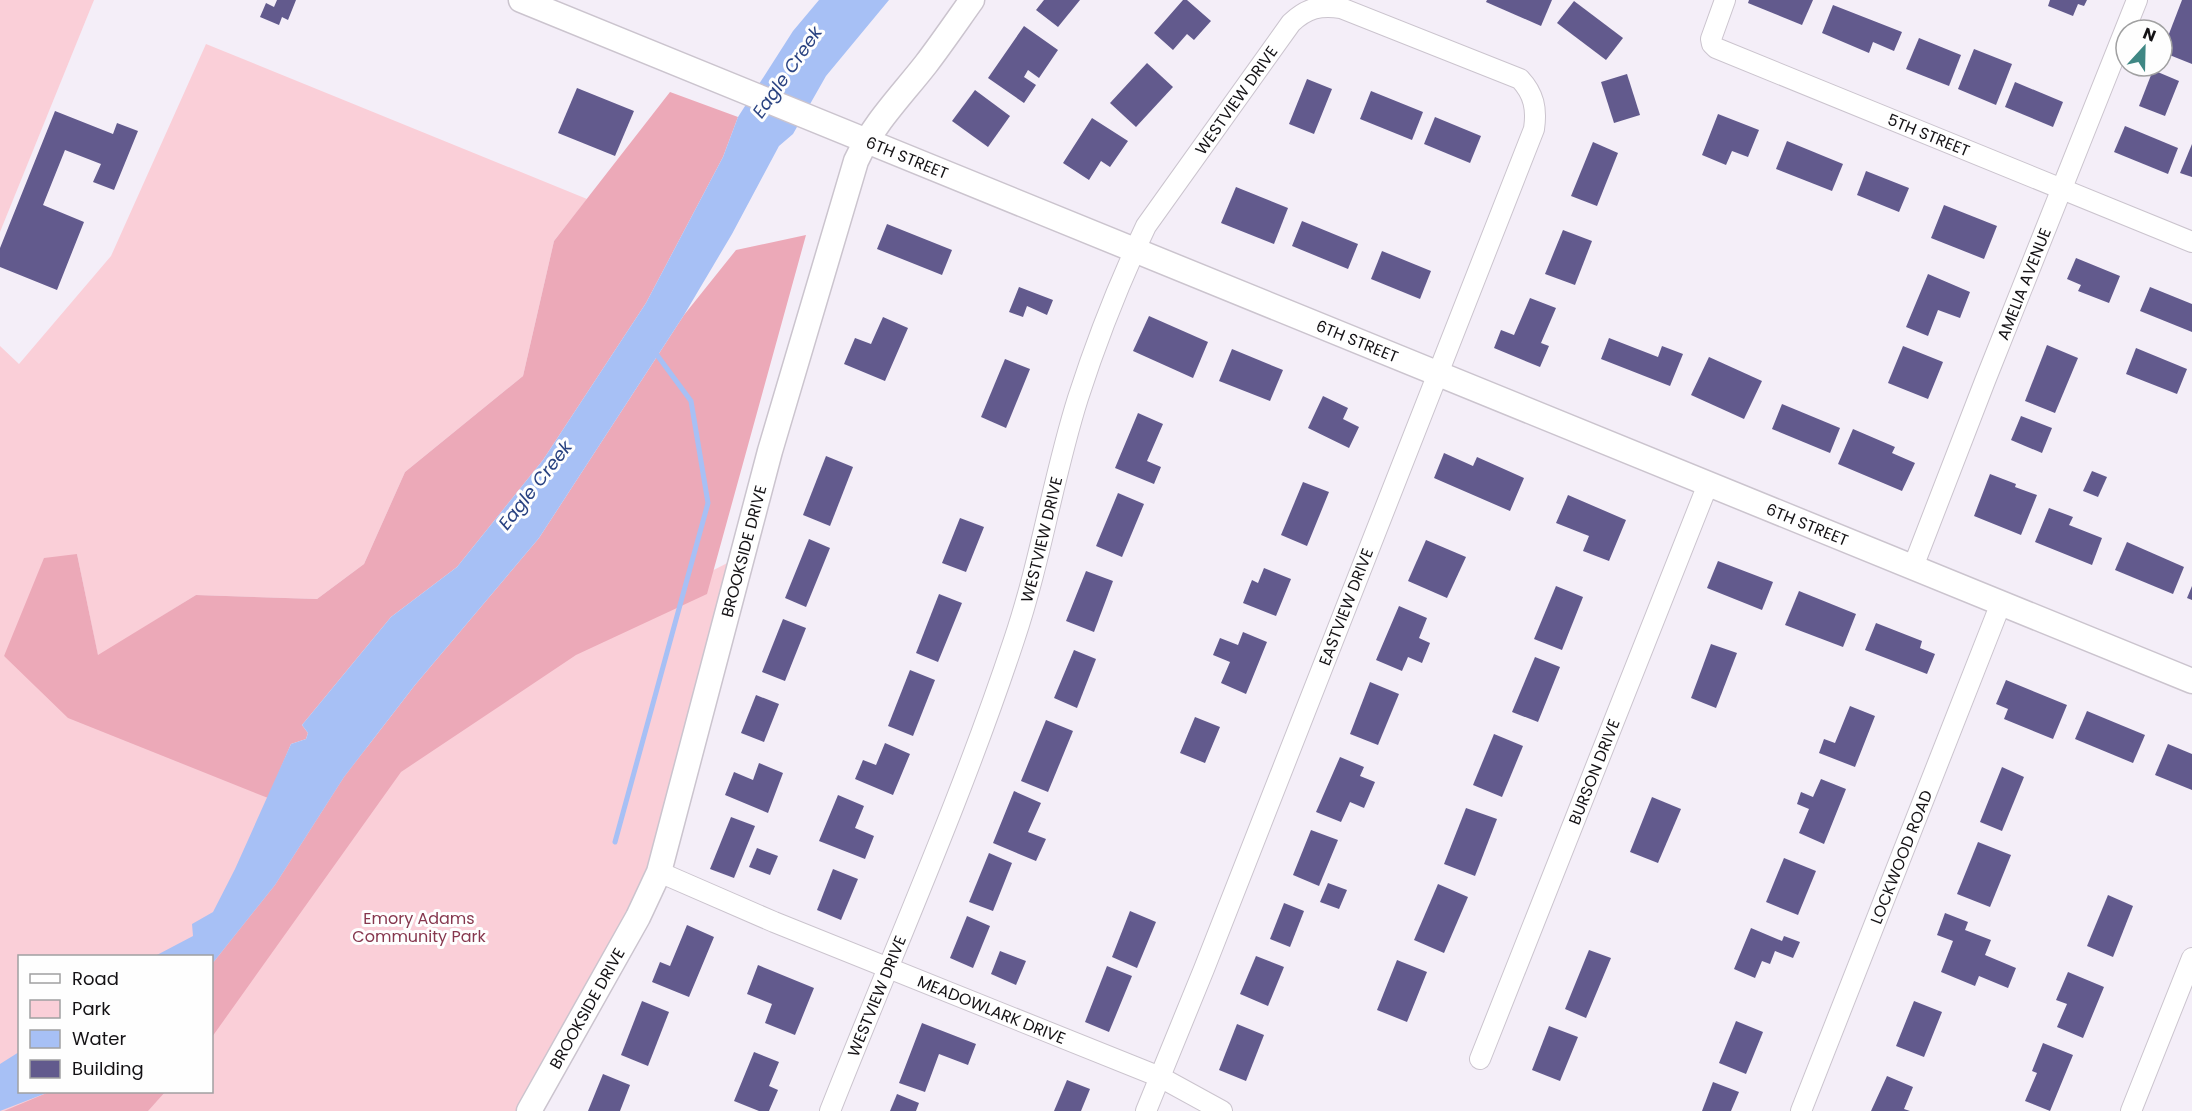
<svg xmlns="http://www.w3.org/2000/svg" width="2192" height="1111" viewBox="0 0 2192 1111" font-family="Poppins,sans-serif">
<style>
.green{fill:#facfd8;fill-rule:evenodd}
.forest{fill:#eca9b8}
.water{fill:#a7c0f5}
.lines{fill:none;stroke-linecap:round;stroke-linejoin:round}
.stream{stroke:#a7c0f5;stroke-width:5}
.building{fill:#625a8d}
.minor-casing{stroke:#cbc4ce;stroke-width:22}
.tertiary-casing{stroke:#cbc4ce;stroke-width:27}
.minor{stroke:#fff;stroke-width:20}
.tertiary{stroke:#fff;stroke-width:24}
.labels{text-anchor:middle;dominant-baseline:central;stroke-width:6;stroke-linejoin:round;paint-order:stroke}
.street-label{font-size:16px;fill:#141215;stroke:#fefefe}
.park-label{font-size:16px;fill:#86374e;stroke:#fefefe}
.water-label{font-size:18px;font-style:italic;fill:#294281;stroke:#fefefe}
</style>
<rect width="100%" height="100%" fill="#f4eef8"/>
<g class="green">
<path d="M 0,0 L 94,0 L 0,232 Z"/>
<path d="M 206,44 L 587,199 L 554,241 L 523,376 L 405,472 L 364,564 L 317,599 L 196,595 L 98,656 L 77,554 L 4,656 L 268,798 L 743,555 L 659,872 L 528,1111 L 0,1111 L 0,346 L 19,364 L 111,256 ZM 20,956 L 212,956 L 212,1092 L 20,1092 Z"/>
</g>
<g class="forest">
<path d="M 670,92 L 738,117 L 723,157 L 646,303 L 543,460 L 457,567 L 391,617 L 302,725 L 308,733 L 306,739 L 291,744 L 268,798 L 68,718 L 4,656 L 44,558 L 77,554 L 98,655 L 196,595 L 317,599 L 364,564 L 405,472 L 523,376 L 554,241 Z"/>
<path d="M 806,235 L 707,594 L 576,655 L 401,772 L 212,1037 L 212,964 L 275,885 L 344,777 L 415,685 L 539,538 L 684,315 L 736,250 Z"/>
<path d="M 49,1092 L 165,1092 L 148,1111 L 4,1111 Z"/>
</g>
<g class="water">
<path d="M 819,0 L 889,0 L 826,76 L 793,134 L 779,146 L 732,234 L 684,315 L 539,538 L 415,685 L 344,777 L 275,885 L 212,964 L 212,956 L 155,956 L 193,936 L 192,924 L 213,912 L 235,869 L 291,744 L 306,739 L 308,733 L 302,725 L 391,617 L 457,567 L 543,460 L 646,303 L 723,157 L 738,117 L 793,31 Z"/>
<path d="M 19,1052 L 20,1092 L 49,1092 L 0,1111 L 0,1064 Z"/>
</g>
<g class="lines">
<path class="stream" d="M 615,842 L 708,503 L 691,401 L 654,351"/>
</g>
<g class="building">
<path d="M 277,0 L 296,0 L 288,20 L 282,17 L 279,25 L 260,17 L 266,3 L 274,7 Z"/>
<path d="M 1044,0 L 1080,0 L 1058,27 L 1036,10 Z"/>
<path d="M 1183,0 L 1187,0 L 1211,21 L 1194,40 L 1187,34 L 1173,50 L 1154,33 Z"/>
<path d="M 1487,0 L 1552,0 L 1541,26 L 1486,2 Z"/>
<path d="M 1749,0 L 1813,0 L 1802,25 L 1748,3 Z"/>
<path d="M 2050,0 L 2087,0 L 2084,6 L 2078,4 L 2073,16 L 2048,6 Z"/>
<path d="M 2182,0 L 2192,0 L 2192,64 L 2162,52 Z"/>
<path d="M 1574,1 L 1623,38 L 1606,60 L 1557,23 Z"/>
<path d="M 1833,5 L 1902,32 L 1894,51 L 1873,42 L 1869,53 L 1822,33 Z"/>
<path d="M 1024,26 L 1058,50 L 1039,78 L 1028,70 L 1024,77 L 1036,85 L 1024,103 L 988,78 Z"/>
<path d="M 1919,38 L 1961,55 L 1949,86 L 1906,69 Z"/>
<path d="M 1974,49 L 2012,64 L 1996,105 L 1958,89 Z"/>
<path d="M 1147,63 L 1173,87 L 1136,127 L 1110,103 Z"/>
<path d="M 2153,70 L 2179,81 L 2165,116 L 2139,106 Z"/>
<path d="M 1627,74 L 1640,115 L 1614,123 L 1601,82 Z"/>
<path d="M 1307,79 L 1332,89 L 1314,134 L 1289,124 Z"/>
<path d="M 2015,82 L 2063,102 L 2053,127 L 2005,107 Z"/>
<path d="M 577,88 L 634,111 L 615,156 L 558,133 Z"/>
<path d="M 975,90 L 1010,116 L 988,147 L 952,121 Z"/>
<path d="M 1371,91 L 1423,112 L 1412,140 L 1360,119 Z"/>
<path d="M 55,111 L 113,134 L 117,123 L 138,131 L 114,190 L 93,182 L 101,164 L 65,150 L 43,205 L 84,222 L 57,290 L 0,267 L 0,248 Z"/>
<path d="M 1718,114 L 1759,130 L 1748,157 L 1732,151 L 1726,165 L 1702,155 Z"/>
<path d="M 1435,117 L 1481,136 L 1470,163 L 1424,144 Z"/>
<path d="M 1092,118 L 1128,141 L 1110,167 L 1101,161 L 1089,180 L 1063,163 Z"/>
<path d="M 2125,126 L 2178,148 L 2168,174 L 2114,152 Z"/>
<path d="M 1787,141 L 1843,164 L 1832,191 L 1776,169 Z"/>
<path d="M 1593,142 L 1618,153 L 1597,206 L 1571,196 Z"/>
<path d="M 2192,144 L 2192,177 L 2180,173 Z"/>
<path d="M 1866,171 L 1909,188 L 1899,212 L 1857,195 Z"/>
<path d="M 1236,187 L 1288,208 L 1274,244 L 1221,223 Z"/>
<path d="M 1944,205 L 1997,226 L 1984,259 L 1931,238 Z"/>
<path d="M 1302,221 L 1358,244 L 1348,269 L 1292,246 Z"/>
<path d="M 887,224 L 952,250 L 942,275 L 877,249 Z"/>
<path d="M 1563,230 L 1592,241 L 1575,285 L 1545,274 Z"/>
<path d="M 1382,251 L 1431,271 L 1420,299 L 1371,279 Z"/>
<path d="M 2076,258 L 2120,276 L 2109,303 L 2078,291 L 2081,285 L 2067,279 Z"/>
<path d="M 1928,274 L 1970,292 L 1960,318 L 1938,310 L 1928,336 L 1906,327 Z"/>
<path d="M 1019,287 L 1053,300 L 1047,315 L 1027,306 L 1023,317 L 1009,312 Z"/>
<path d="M 2150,287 L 2192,304 L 2192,332 L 2140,311 Z"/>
<path d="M 1530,298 L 1556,308 L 1541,343 L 1549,346 L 1540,367 L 1494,348 L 1501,330 L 1514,335 Z"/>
<path d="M 1149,316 L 1208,342 L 1193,378 L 1133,351 Z"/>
<path d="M 883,317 L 908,328 L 885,381 L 844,364 L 855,338 L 871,344 Z"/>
<path d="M 1609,338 L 1658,357 L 1662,346 L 1683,354 L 1670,386 L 1601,359 Z"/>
<path d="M 2047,345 L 2078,358 L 2055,413 L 2025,401 Z"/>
<path d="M 1903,346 L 1943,362 L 1928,399 L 1888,383 Z"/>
<path d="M 2136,348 L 2187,369 L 2177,394 L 2126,374 Z"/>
<path d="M 1232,349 L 1283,370 L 1270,401 L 1219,381 Z"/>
<path d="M 1709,357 L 1762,381 L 1744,419 L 1691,395 Z"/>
<path d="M 1005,359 L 1030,369 L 1006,428 L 981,417 Z"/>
<path d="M 1323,396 L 1348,408 L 1343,419 L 1359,427 L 1349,448 L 1308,428 Z"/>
<path d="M 1782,404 L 1840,428 L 1830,453 L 1772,429 Z"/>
<path d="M 1138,413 L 1163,424 L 1147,461 L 1161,467 L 1154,484 L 1115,468 Z"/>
<path d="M 2021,416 L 2052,428 L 2042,453 L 2011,440 Z"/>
<path d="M 1853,429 L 1895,447 L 1892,453 L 1915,463 L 1902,491 L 1838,464 Z"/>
<path d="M 1444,453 L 1473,466 L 1477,457 L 1524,478 L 1510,511 L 1434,478 Z"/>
<path d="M 826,456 L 853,467 L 830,526 L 803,515 Z"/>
<path d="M 2092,471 L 2107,477 L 2098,497 L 2083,491 Z"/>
<path d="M 1990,474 L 2016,484 L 2015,487 L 2037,495 L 2021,535 L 1974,516 Z"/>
<path d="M 1303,482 L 1329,492 L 1307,546 L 1281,535 Z"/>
<path d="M 1118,493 L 1144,504 L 1122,557 L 1096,546 Z"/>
<path d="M 1568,495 L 1626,520 L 1609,561 L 1583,551 L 1589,536 L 1556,523 Z"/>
<path d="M 2049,508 L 2073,517 L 2069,525 L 2102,538 L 2092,565 L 2035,542 Z"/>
<path d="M 960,518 L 984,527 L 966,572 L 942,563 Z"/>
<path d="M 809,539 L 830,548 L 806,607 L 785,598 Z"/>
<path d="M 1426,540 L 1466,557 L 1447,598 L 1408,581 Z"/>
<path d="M 2127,542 L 2184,567 L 2173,594 L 2115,570 Z"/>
<path d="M 1718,561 L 1773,582 L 1762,610 L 1707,588 Z"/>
<path d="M 1264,568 L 1291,579 L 1276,616 L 1243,603 L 1252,580 L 1258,583 Z"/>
<path d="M 1086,571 L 1113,581 L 1094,632 L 1066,621 Z"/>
<path d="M 1556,586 L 1583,597 L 1562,650 L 1534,639 Z"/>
<path d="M 2192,586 L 2192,600 L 2187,598 Z"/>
<path d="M 1799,591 L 1856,614 L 1843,647 L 1785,625 Z"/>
<path d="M 939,594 L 962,603 L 938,662 L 916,653 Z"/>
<path d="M 1399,606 L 1427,618 L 1419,638 L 1430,643 L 1422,663 L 1408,657 L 1402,671 L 1376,660 Z"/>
<path d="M 783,619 L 806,628 L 785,681 L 762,672 Z"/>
<path d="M 1876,623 L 1922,641 L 1920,648 L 1935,654 L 1927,674 L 1865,650 Z"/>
<path d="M 1243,632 L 1267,642 L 1246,694 L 1221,683 L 1230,662 L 1213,655 L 1220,638 L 1238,645 Z"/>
<path d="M 1711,644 L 1737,653 L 1716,708 L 1691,698 Z"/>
<path d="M 1074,650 L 1096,659 L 1077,708 L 1054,698 Z"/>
<path d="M 1535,657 L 1560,667 L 1538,722 L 1512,712 Z"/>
<path d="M 910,670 L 935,680 L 913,736 L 888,726 Z"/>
<path d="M 2006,680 L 2067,705 L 2053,739 L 2004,719 L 2008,709 L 1996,704 Z"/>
<path d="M 1370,682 L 1399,694 L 1378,745 L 1350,734 Z"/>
<path d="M 756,695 L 779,704 L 764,742 L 741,733 Z"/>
<path d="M 1850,706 L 1875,716 L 1855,767 L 1819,753 L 1824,739 L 1835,743 Z"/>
<path d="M 2087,711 L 2145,735 L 2133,763 L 2075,739 Z"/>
<path d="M 1195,717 L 1220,727 L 1205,763 L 1180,753 Z"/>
<path d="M 1046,720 L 1073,731 L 1048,792 L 1021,781 Z"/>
<path d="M 1494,734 L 1523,746 L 1502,797 L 1473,785 Z"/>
<path d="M 885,743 L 910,754 L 893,795 L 855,779 L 863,760 L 876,765 Z"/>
<path d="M 2168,744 L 2192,754 L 2192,790 L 2155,775 Z"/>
<path d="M 1340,757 L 1364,767 L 1360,776 L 1375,782 L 1364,808 L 1350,802 L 1341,822 L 1316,812 Z"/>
<path d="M 759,763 L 783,773 L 768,813 L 725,795 L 734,772 L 753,780 Z"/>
<path d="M 2002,767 L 2024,777 L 2002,831 L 1980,822 Z"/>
<path d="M 1821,779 L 1846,789 L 1824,844 L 1799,833 L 1809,809 L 1797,804 L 1801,792 L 1813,797 Z"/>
<path d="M 1014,791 L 1041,803 L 1028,832 L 1046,839 L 1036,861 L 993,843 Z"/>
<path d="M 838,795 L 864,806 L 855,828 L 874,836 L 865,859 L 819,841 Z"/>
<path d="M 1652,797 L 1681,809 L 1658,863 L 1630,852 Z"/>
<path d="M 1466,808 L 1497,819 L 1475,876 L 1444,864 Z"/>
<path d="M 731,817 L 755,826 L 734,878 L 710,869 Z"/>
<path d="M 1311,830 L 1338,840 L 1319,886 L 1293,875 Z"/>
<path d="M 1978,842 L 2011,855 L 1990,907 L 1957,894 Z"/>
<path d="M 757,848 L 778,856 L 770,875 L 749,867 Z"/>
<path d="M 989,853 L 1012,863 L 993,911 L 969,902 Z"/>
<path d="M 1784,858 L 1816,871 L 1798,915 L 1766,902 Z"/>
<path d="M 833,869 L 858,879 L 841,920 L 817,910 Z"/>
<path d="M 1328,883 L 1347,890 L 1339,909 L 1320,902 Z"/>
<path d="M 1438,884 L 1468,897 L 1444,953 L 1414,940 Z"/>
<path d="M 2108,895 L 2133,906 L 2113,957 L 2087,946 Z"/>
<path d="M 1284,903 L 1304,911 L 1290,947 L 1270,939 Z"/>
<path d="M 1130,911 L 1156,922 L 1137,968 L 1112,957 Z"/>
<path d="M 1945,913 L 1968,922 L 1965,930 L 1991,940 L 1985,955 L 2016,968 L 2008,988 L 1979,976 L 1975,986 L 1941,972 L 1953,941 L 1937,935 Z"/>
<path d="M 967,916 L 990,926 L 973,968 L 950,958 Z"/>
<path d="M 687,925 L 714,937 L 689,997 L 652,982 L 660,962 L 670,966 Z"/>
<path d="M 1751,928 L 1782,941 L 1784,936 L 1800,942 L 1793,958 L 1775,951 L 1770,964 L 1762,961 L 1755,978 L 1734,969 Z"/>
<path d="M 1589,950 L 1611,958 L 1586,1018 L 1565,1009 Z"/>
<path d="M 1000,951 L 1026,961 L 1016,985 L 991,974 Z"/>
<path d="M 1256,956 L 1284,967 L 1268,1006 L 1240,994 Z"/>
<path d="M 1397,960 L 1427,972 L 1407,1022 L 1377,1010 Z"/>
<path d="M 758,965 L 814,988 L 795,1035 L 765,1023 L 772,1004 L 747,994 Z"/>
<path d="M 1107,966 L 1132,976 L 1109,1032 L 1085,1022 Z"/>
<path d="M 2068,972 L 2104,987 L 2083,1038 L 2057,1027 L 2067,1004 L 2056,1000 Z"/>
<path d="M 642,1001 L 669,1012 L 648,1066 L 621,1055 Z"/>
<path d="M 1914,1001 L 1942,1012 L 1924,1057 L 1896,1046 Z"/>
<path d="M 1736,1021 L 1763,1032 L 1746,1074 L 1719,1063 Z"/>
<path d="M 922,1023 L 976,1044 L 968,1065 L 939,1054 L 925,1092 L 899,1083 Z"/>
<path d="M 1237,1024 L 1264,1035 L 1246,1081 L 1219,1070 Z"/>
<path d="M 1549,1026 L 1578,1037 L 1560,1081 L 1532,1070 Z"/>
<path d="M 2043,1043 L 2073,1055 L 2050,1111 L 2025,1101 L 2037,1073 L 2032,1071 Z"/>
<path d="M 754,1052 L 779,1062 L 769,1086 L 778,1090 L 769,1111 L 759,1111 L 734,1101 Z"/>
<path d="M 603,1074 L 630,1085 L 620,1111 L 588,1111 Z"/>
<path d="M 1887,1076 L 1913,1087 L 1904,1109 L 1910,1111 L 1871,1111 Z"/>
<path d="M 1067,1080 L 1090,1089 L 1081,1111 L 1054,1111 Z"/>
<path d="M 1713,1082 L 1739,1092 L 1731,1111 L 1702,1111 Z"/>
<path d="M 897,1094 L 919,1103 L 916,1111 L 890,1111 Z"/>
</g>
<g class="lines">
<defs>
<g id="minor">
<path id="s1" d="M 1725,0 L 1711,39 L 1712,44 L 1716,48 L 2192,242"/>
<path id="s2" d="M 1913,567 L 1985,381 L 2137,0"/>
<path id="s3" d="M 659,872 L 774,922 L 1160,1077 L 1222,1111"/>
<path id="s4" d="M 1480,1059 L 1708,484"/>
<path id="s5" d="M 830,1111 C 892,954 961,800 1014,640 C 1041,560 1053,477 1078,398 C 1097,339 1120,281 1146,226 L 1291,23 C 1307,8 1320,5 1341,8 L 1520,79 C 1534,94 1537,109 1534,129 L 1204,969 L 1146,1111"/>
<path id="s6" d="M 1801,1111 L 2001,603"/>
<path d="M 2131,1111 L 2192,958"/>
</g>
<g id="tertiary">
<path id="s7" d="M 521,0 L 2192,681"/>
<path id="s8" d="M 529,1111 L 638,917 L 659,872 L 770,451 L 856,161 C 873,124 901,96 926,64 C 942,43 957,21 972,0"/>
</g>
</defs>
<use href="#minor" class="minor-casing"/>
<use href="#tertiary" class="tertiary-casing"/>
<use href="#minor" class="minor"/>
<use href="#tertiary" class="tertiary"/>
</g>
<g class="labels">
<g class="street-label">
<text stroke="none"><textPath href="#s5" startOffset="1096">WESTVIEW DRIVE</textPath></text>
<text stroke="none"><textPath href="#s1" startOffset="282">5TH STREET</textPath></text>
<text stroke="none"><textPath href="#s7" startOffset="417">6TH STREET</textPath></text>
<text stroke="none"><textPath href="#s2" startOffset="304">AMELIA AVENUE</textPath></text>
<text stroke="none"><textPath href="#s7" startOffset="903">6TH STREET</textPath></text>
<text stroke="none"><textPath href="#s7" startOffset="1389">6TH STREET</textPath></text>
<text stroke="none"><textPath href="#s5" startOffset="610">WESTVIEW DRIVE</textPath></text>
<text stroke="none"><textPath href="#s8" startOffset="604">BROOKSIDE DRIVE</textPath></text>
<text transform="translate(1346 607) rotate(-69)">EASTVIEW DRIVE</text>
<text stroke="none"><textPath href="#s4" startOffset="309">BURSON DRIVE</textPath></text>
<text stroke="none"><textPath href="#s6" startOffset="273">LOCKWOOD ROAD</textPath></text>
<text stroke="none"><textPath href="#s5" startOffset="124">WESTVIEW DRIVE</textPath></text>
<text stroke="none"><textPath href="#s8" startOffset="118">BROOKSIDE DRIVE</textPath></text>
<text stroke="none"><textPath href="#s3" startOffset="360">MEADOWLARK DRIVE</textPath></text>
</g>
<g class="park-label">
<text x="419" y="918">Emory Adams<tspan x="419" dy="18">Community Park</tspan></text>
</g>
<g class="water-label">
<text transform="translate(787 72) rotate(-55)">Eagle Creek</text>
<text transform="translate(535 485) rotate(-52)">Eagle Creek</text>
</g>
</g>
<rect x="18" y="955" width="195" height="138" fill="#fefefe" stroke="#a0a0a1" stroke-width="1.5"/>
<rect x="30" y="974" width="30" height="9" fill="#ffffff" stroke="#a0a0a1" stroke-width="1.5"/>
<text x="72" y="985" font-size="18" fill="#141215">Road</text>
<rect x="30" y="1000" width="30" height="18" fill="#facfd8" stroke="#a0a0a1" stroke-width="1.5"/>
<text x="72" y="1015" font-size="18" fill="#141215">Park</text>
<rect x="30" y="1030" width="30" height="18" fill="#a7c0f5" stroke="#a0a0a1" stroke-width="1.5"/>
<text x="72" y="1045" font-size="18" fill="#141215">Water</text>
<rect x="30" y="1060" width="30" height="18" fill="#625a8d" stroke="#a0a0a1" stroke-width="1.5"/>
<text x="72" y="1075" font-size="18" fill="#141215">Building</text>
<g transform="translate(2144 48) rotate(22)"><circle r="28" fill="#fefefe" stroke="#a0a0a1" stroke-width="1.5"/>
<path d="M0-4.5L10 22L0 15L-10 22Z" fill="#3f8784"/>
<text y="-9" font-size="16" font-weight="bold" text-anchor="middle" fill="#141215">N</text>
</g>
</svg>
